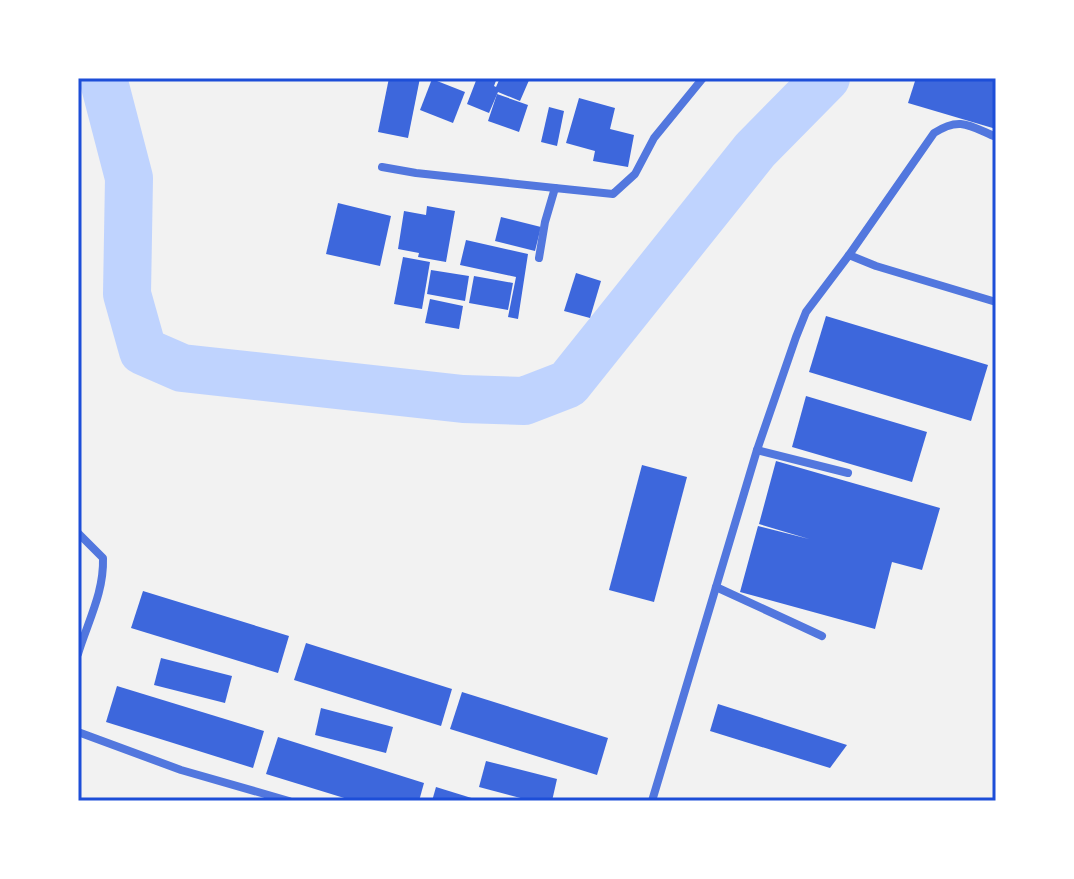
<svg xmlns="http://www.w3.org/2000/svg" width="1074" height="879" viewBox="0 0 1074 879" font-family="'Source Sans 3',sans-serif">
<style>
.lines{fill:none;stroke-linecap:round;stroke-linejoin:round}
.river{stroke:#bfd3fe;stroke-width:48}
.building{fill:#3d67dc}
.minor{stroke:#5277de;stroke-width:8}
.neatline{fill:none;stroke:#1d4ed8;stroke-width:3}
</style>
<rect width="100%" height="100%" fill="#f2f2f2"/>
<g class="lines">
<path class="river" d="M 103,78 L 129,178 L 127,294 L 143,351 L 182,368 L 463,399 L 524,401 L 568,384 L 755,150 L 826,78"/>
</g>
<g class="building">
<path d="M 389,78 L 420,78 L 408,138 L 378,132 Z"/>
<path d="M 477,78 L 497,78 L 494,86 L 496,87 L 500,78 L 530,78 L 520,101 L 498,92 L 489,113 L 467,104 Z"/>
<path d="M 916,78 L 996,78 L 996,129 L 908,103 Z"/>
<path d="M 432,79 L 465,92 L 453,123 L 420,110 Z"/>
<path d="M 497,94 L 528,105 L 519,132 L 488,121 Z"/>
<path d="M 579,98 L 615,108 L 610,129 L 634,135 L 628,167 L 593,161 L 595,151 L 566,143 Z"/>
<path d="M 549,107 L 564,111 L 557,146 L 541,142 Z"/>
<path d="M 338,203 L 391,216 L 380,266 L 326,254 Z"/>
<path d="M 427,206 L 455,211 L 446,262 L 418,257 L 419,253 L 398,249 L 404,211 L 426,215 Z"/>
<path d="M 501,217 L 541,227 L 535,251 L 495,241 Z"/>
<path d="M 466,240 L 528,254 L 518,319 L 508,317 L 516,277 L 460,265 Z"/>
<path d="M 403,257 L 430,262 L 422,309 L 394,304 Z"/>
<path d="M 431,270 L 469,276 L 465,301 L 427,294 Z"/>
<path d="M 576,273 L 601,281 L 590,318 L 564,311 Z"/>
<path d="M 474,276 L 513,283 L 508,310 L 469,303 Z"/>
<path d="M 430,299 L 463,306 L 459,329 L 425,323 Z"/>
<path d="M 826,316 L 988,365 L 971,421 L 809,372 Z"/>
<path d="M 806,396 L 927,432 L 912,482 L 792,447 Z"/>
<path d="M 776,461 L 940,508 L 922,570 L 892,562 L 875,629 L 740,592 L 758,526 L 809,539 L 759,524 Z"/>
<path d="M 642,465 L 687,477 L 654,602 L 609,590 Z"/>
<path d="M 143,591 L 289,636 L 278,673 L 131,628 Z"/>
<path d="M 306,643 L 452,689 L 441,726 L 294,680 Z"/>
<path d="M 161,658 L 232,676 L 225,703 L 154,685 Z"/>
<path d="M 117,686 L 264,731 L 253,768 L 106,722 Z"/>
<path d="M 462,692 L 608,738 L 597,775 L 450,729 Z"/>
<path d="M 718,704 L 847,745 L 830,768 L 710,731 Z"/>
<path d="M 321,708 L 393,727 L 386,753 L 315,735 Z"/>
<path d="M 278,737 L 424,783 L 419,801 L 354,801 L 266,774 Z"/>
<path d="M 486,761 L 557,779 L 552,801 L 532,801 L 479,787 Z"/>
<path d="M 436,787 L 478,800 L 478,801 L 432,801 Z"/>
</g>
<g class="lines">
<g class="minor">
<path d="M 382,167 L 416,173 L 555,188"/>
<path d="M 849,255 L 934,133 C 960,116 970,126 996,137"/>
<path d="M 539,258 L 545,222 L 555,188 L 613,194 L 635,174 L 654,138 L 703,78"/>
<path d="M 757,450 L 848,473"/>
<path d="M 78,533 L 103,558 C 104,593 88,621 78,654"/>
<path d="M 716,587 L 822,636"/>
<path d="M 78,732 L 181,770 L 289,801"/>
<path d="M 652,801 L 757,450 L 796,337 L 806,312 L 849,255 L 876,266 L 996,302"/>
</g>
</g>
<rect width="1074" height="879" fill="none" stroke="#ffffff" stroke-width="160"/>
<rect x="80" y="80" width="914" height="719" class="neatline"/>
</svg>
